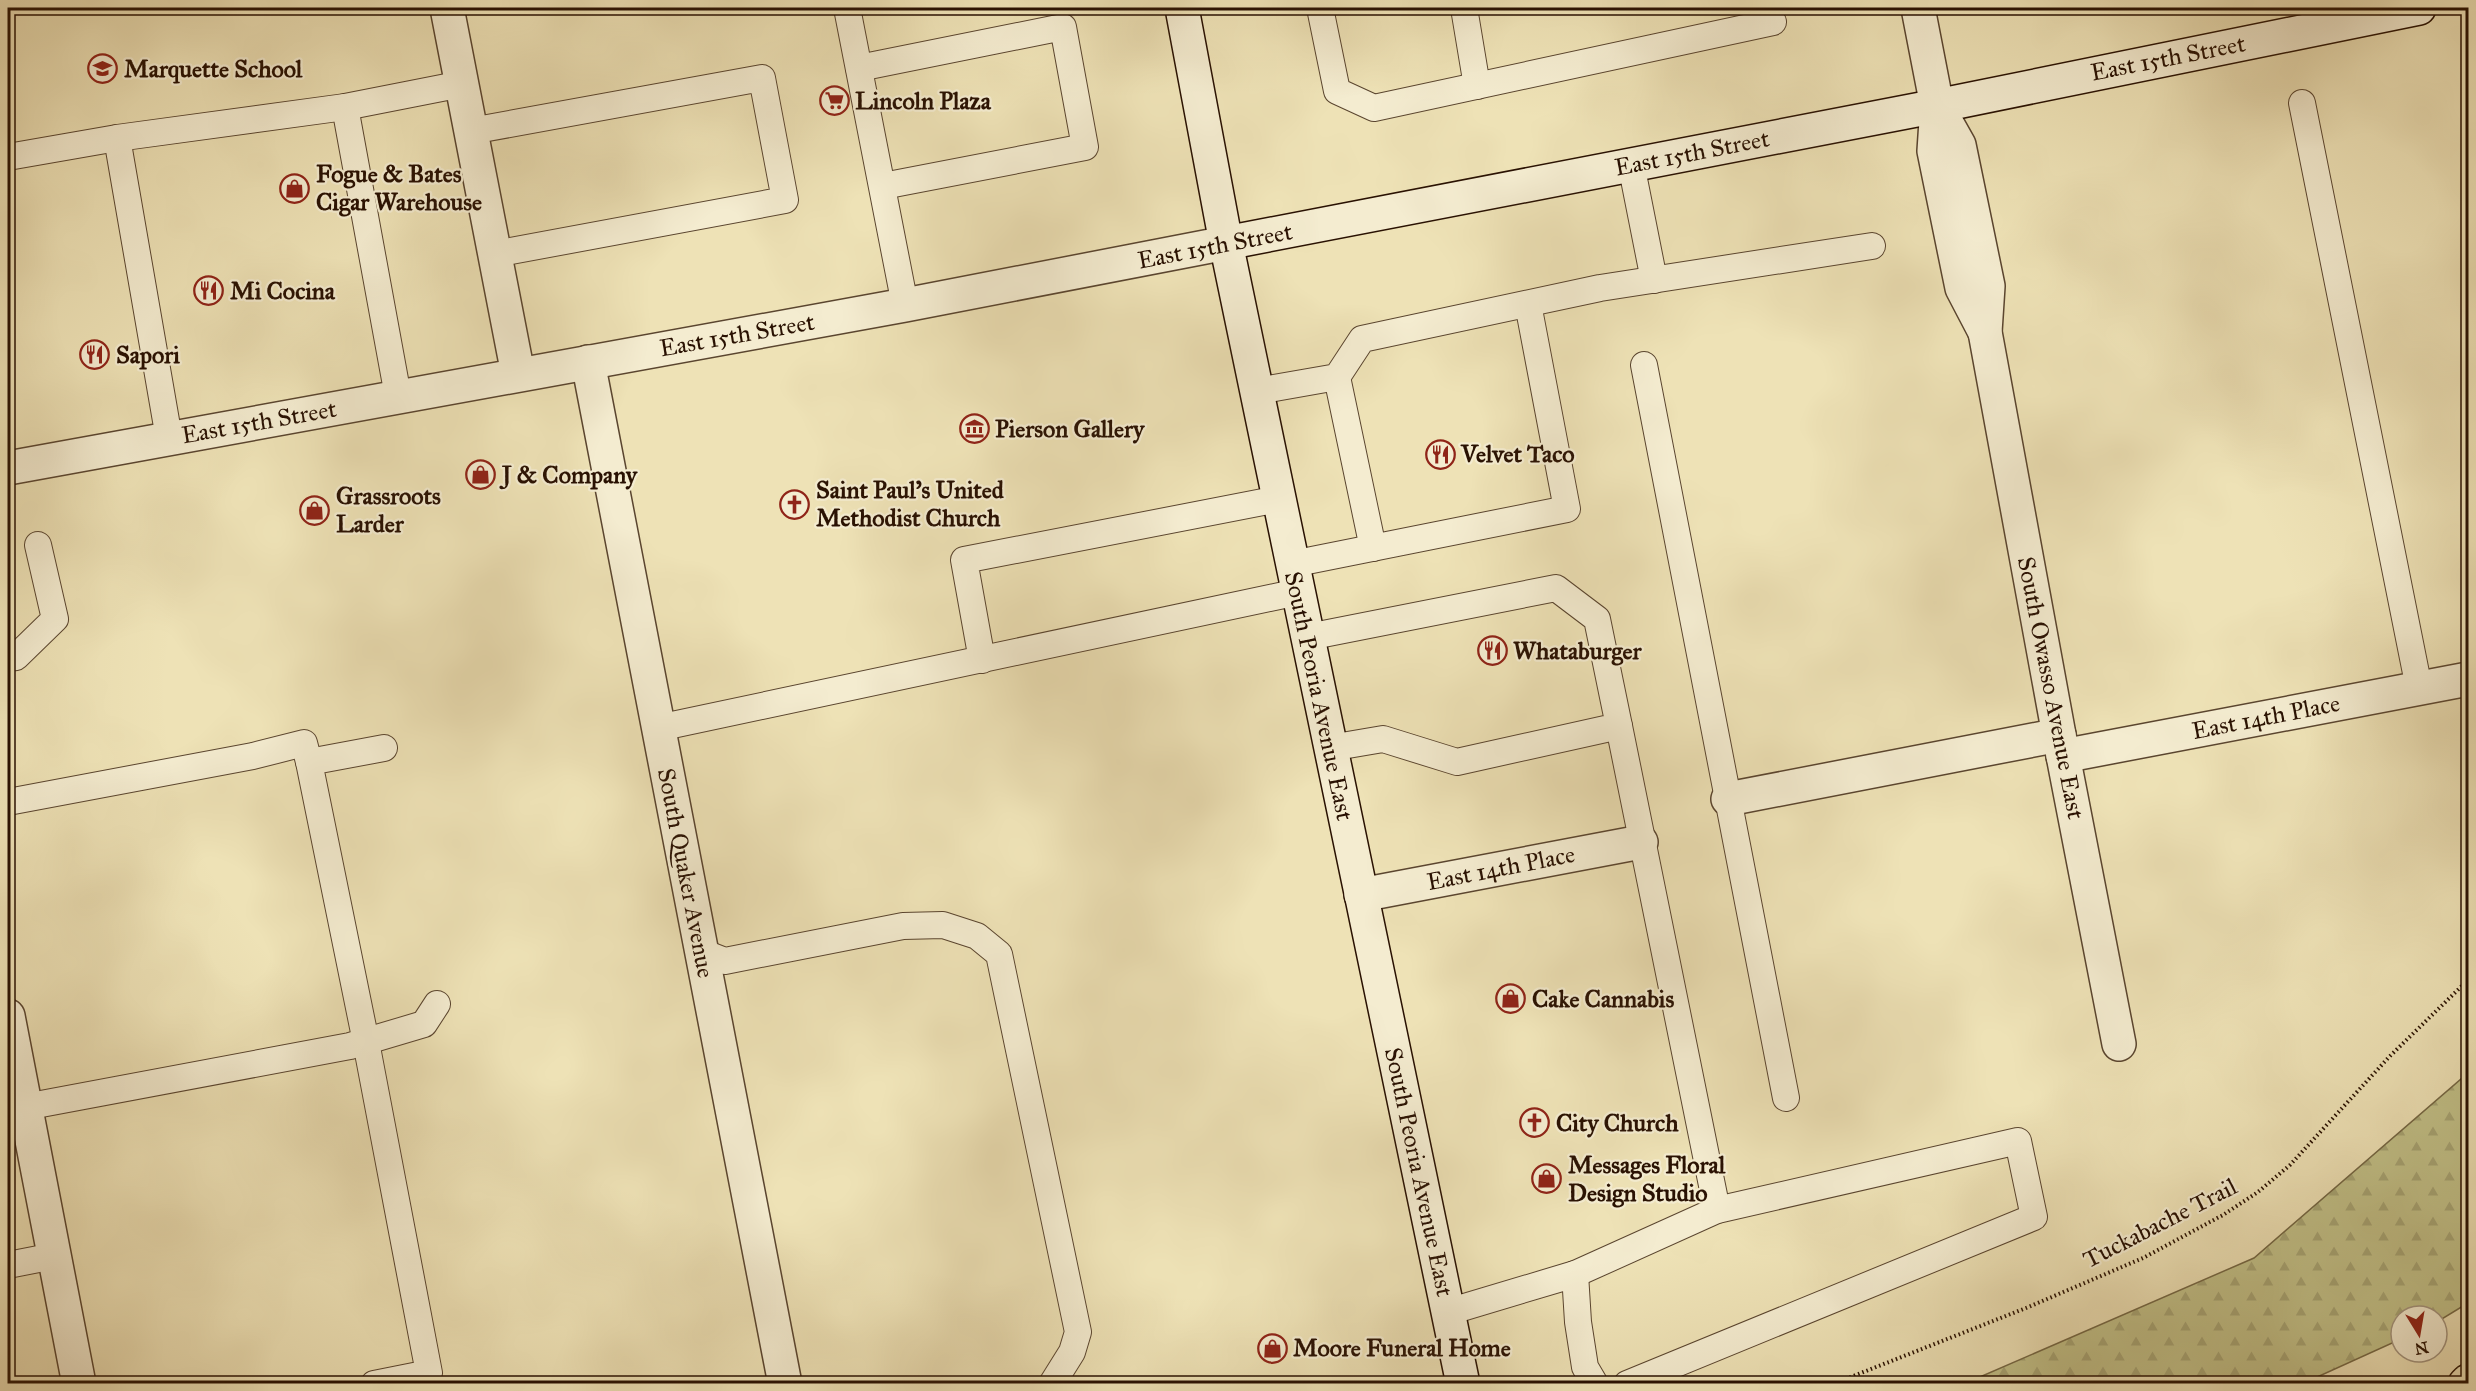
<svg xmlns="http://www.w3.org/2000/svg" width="2476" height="1391" viewBox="0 0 2476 1391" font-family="'IM FELL Great Primer',serif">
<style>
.forest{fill:url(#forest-firs);stroke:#756845;stroke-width:1.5}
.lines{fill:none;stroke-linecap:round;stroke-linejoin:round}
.service-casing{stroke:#5a452f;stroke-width:28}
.minor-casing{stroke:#5a452f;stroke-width:36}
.tertiary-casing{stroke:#5a452f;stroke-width:36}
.secondary-casing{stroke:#291102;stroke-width:36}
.motorway-casing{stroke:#291102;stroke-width:36}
.path{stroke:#291102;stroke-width:4;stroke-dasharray:1.5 3;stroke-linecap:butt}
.service{stroke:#f4ecd0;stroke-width:26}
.minor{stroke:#f4ecd0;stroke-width:33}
.tertiary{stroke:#f4ecd0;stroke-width:33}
.secondary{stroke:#f4ecd0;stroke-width:33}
.motorway{stroke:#eee2b6;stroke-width:33}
.labels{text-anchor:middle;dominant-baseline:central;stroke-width:4.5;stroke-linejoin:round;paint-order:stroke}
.street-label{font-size:24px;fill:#291102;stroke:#f4ecd0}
.poi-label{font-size:24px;font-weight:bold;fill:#291102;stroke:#f4ecd0;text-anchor:start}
</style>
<defs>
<pattern id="forest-firs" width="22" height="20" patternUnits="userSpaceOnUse" patternTransform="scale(1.5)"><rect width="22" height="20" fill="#c1c088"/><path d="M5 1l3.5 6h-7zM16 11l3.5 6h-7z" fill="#a6a474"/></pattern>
</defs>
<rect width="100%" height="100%" fill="#eee2b6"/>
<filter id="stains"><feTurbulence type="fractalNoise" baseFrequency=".00333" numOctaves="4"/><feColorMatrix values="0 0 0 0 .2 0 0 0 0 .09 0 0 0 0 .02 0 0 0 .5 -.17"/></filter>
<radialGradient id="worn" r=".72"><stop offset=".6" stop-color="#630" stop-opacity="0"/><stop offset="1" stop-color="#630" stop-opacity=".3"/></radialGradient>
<path class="forest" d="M 2468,1073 L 2468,1303 L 2437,1322 L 2437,1316 L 2401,1316 L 2401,1339 L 2304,1383 L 1966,1383 L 2254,1258 Z"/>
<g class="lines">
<defs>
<g id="service">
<path d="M 847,8 L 905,305"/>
<path d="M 1320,8 L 1337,91 L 1374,108 L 1773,22"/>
<path d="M 1464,8 L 1477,86"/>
<path d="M 859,68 L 1063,27 L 1085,147 L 883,186"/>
<path d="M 2302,103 L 2419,688"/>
<path d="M 345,107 L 398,396"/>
<path d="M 471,131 L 762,78 L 785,200 L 495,254"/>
<path d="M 117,138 L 169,438"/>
<path d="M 8,157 L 117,138 L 345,107 L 462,84"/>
<path d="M 1631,164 L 1654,280"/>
<path d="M 1644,365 L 1786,1098"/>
<path d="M 1337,377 L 1373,548"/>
<path d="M 1257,391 L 1337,377 L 1362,339 L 1600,288 L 1872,246"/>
<path d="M 1292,564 L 1567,509 L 1528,304"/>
<path d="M 1308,637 L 1556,588 L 1597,619 L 1619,726 L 1457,762 L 1383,739 L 1330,748"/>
<path d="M 8,658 L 16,657 L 55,619 L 38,545"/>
<path d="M 982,660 L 964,560 L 1279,499"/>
<path d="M 1619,726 L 1717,1210"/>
<path d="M 658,728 L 1298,592"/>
<path d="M 8,802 L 253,756 L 304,743 L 309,762"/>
<path d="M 702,952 L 725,961 L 903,926 L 943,925 L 977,936 L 999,954 L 1078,1332 L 1072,1352 L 1052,1384"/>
<path d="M 25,1107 L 350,1046 L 424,1024 L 437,1004"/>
<path d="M 8,1265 L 54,1256"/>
<path d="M 1575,1274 L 1578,1322 L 1585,1367 L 1595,1384"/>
<path d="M 1448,1312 L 1575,1274 L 1717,1210 L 2018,1141 L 2034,1217 L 1627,1384"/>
<path d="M 374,1384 L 429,1373 L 366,1042 L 309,762 L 384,748"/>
</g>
<g id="minor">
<path d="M 447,8 L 518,374"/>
<path d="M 1918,8 L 1937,106 L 1934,151 L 1962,288 L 1985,332"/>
<path d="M 1937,106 L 1959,145 L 1988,286 L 1985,332 L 2059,735 L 2119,1044"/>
<path d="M 588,362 L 785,1384"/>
<path d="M 2063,756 L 2468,679"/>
<path d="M 1728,799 L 2059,735"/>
<path d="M 1361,895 L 1641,842"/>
<path d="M 8,1016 L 79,1384"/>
</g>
<path id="tertiary" d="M 8,468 L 905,305 L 1226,243"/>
<g id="secondary">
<path d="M 1182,8 L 1226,243 L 1463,1384"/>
<path d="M 1226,243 L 1937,106 L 2419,8"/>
</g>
<path id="motorway" d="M 2465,1384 L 2468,1381"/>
</defs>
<use href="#service" class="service-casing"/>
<use href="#minor" class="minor-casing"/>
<use href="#tertiary" class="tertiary-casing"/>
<use href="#secondary" class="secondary-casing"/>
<use href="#motorway" class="motorway-casing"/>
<path class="path" d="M 1833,1384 L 2026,1308 L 2143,1258 L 2223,1215 L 2258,1192 L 2290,1165 L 2389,1057 L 2468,980"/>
<use href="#service" class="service"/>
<use href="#minor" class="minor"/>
<use href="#tertiary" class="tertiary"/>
<use href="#secondary" class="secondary"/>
<use href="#motorway" class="motorway"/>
</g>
<defs>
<symbol id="school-ring" viewBox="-11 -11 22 22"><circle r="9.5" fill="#f4ecd0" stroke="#8f2418" stroke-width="1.5"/><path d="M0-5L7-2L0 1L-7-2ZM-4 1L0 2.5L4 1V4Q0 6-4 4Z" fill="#8f2418"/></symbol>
<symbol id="supermarket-ring" viewBox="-11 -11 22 22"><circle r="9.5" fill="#f4ecd0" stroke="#8f2418" stroke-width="1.5"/><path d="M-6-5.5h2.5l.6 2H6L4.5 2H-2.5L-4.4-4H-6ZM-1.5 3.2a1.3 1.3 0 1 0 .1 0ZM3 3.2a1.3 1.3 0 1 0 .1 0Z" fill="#8f2418"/></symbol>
<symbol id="shop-ring" viewBox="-11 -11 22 22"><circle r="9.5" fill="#f4ecd0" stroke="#8f2418" stroke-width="1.5"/><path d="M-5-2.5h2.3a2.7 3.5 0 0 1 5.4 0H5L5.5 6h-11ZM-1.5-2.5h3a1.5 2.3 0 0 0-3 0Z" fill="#8f2418"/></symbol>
<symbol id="restaurant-ring" viewBox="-11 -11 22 22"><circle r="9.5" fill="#f4ecd0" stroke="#8f2418" stroke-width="1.5"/><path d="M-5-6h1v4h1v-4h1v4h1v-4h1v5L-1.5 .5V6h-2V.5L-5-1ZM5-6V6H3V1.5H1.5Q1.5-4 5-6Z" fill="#8f2418"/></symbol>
<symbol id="museum-ring" viewBox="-11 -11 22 22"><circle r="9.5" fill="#f4ecd0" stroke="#8f2418" stroke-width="1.5"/><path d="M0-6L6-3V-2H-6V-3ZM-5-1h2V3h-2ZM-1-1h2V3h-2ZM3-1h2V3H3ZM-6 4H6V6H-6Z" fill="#8f2418"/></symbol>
<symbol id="church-ring" viewBox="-11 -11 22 22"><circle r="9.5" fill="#f4ecd0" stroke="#8f2418" stroke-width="1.5"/><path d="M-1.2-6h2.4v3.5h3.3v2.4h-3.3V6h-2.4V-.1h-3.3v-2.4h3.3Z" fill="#8f2418"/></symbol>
</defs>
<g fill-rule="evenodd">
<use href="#school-ring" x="86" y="52" width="33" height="33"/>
<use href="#supermarket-ring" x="818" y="84" width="33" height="33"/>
<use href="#shop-ring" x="278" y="172" width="33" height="33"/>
<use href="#restaurant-ring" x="192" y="274" width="33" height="33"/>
<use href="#restaurant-ring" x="78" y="338" width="33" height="33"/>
<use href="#museum-ring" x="958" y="412" width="33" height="33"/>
<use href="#restaurant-ring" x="1424" y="438" width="33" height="33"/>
<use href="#shop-ring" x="464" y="458" width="33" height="33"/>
<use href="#church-ring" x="778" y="488" width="33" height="33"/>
<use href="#shop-ring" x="298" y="494" width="33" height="33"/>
<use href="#restaurant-ring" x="1476" y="634" width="33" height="33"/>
<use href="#shop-ring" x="1494" y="982" width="33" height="33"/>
<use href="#church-ring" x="1518" y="1106" width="33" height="33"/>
<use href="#shop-ring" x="1530" y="1162" width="33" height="33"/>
<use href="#shop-ring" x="1256" y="1332" width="33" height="33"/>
</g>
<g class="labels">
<g class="street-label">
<text transform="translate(2168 58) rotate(-11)">East 15th Street</text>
<text transform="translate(1692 153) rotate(-11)">East 15th Street</text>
<text transform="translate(1215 246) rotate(-11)">East 15th Street</text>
<text transform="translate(737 335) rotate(-10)">East 15th Street</text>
<text transform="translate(259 422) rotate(-10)">East 15th Street</text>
<text transform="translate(2051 688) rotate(79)">South Owasso Avenue East</text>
<text transform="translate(1319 696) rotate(78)">South Peoria Avenue East</text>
<text transform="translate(2266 717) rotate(-11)">East 14th Place</text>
<text transform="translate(1501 868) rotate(-11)">East 14th Place</text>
<text transform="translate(686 873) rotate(79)">South Quaker Avenue</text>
<text transform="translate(1419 1172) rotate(78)">South Peoria Avenue East</text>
<text transform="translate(2160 1223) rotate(-27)">Tuckabache Trail</text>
</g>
<g class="poi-label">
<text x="124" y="69">Marquette School</text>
<text x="855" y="101">Lincoln Plaza</text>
<text x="316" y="174">Fogue &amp; Bates<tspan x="316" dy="28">Cigar Warehouse</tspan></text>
<text x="230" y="291">Mi Cocina</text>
<text x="116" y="355">Sapori</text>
<text x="995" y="429">Pierson Gallery</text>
<text x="1461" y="454">Velvet Taco</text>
<text x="502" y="475">J &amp; Company</text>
<text x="816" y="490">Saint Paul's United<tspan x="816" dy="28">Methodist Church</tspan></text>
<text x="336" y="496">Grassroots<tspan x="336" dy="28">Larder</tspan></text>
<text x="1513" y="651">Whataburger</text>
<text x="1532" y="999">Cake Cannabis</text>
<text x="1556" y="1123">City Church</text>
<text x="1568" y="1165">Messages Floral<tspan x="1568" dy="28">Design Studio</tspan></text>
<text x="1293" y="1348">Moore Funeral Home</text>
</g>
</g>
<rect width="2476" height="1391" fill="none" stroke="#eee2b6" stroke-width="30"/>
<rect x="9" y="9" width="2458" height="1373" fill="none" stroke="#291102" stroke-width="3"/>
<rect x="15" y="15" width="2446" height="1361" fill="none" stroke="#291102" stroke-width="1.5"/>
<g transform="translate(2419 1334) rotate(169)"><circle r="28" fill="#f4ecd0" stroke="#a3947e" stroke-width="1.5"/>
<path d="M0-4.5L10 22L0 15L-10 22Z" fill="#8f2418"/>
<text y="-9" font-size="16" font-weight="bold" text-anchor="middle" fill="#291102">N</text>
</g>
<rect width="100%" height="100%" filter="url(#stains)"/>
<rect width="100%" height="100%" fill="url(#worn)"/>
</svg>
